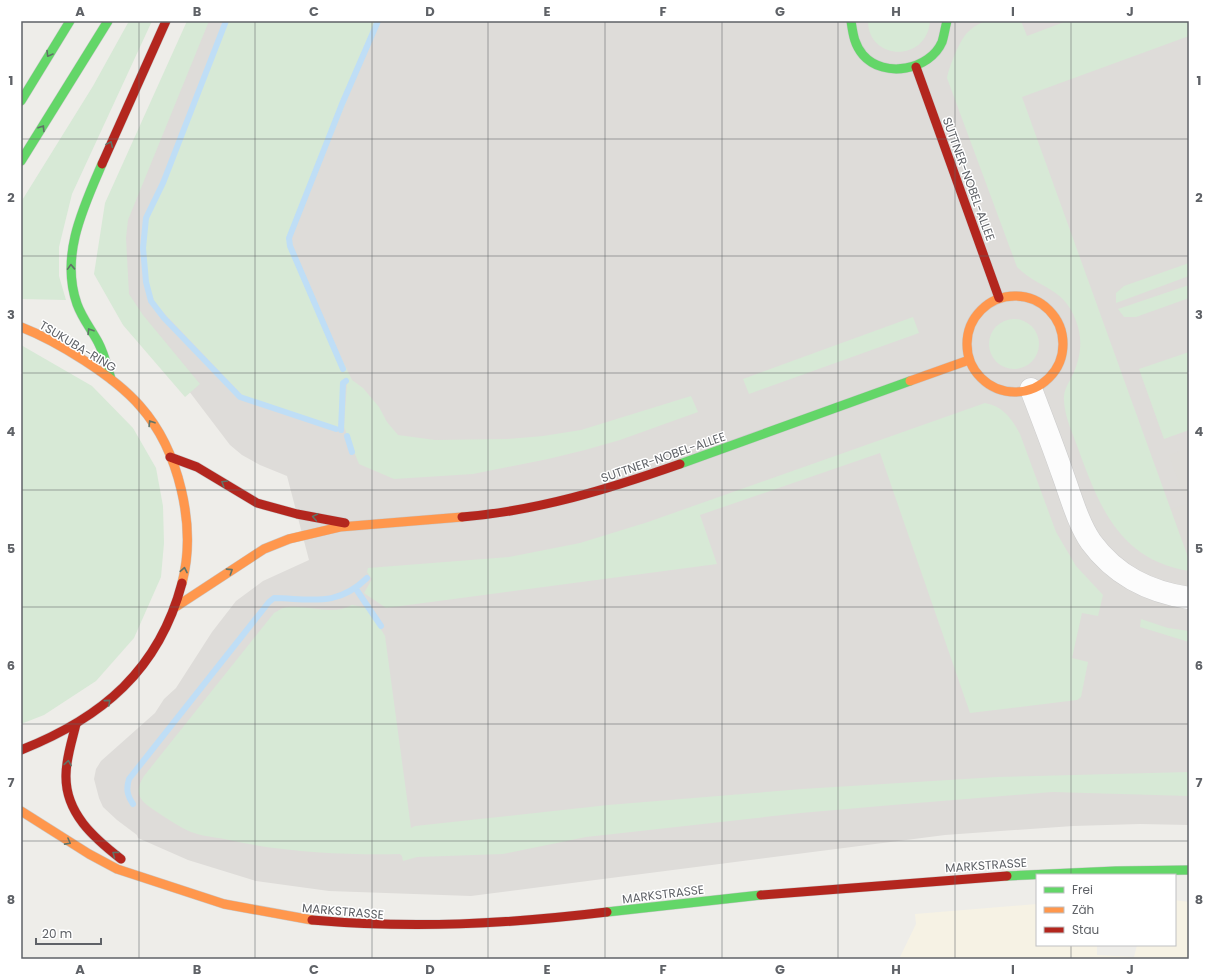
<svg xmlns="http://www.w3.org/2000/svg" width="1210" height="980" viewBox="0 0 1210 980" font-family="Poppins,sans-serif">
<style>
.commercial{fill:#f6f2e4}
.industrial{fill:#dedcd9}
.education{fill:#dedcd8}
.green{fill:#d7e9d6}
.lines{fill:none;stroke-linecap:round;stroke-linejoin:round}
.stream{stroke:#bfdef6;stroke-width:6}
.street-casing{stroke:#cbcbcb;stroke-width:23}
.fast-casing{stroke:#cacaca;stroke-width:10}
.slow-casing{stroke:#cacaca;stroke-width:10}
.jam-casing{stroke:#cacaca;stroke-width:10}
.street{stroke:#fcfcfc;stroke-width:22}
.fast{stroke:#63d668;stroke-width:9}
.slow{stroke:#ff974d;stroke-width:9}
.jam{stroke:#b3261e;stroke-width:9}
.oneway{stroke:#607367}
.grid{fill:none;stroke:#5f6267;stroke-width:1;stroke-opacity:0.55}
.labels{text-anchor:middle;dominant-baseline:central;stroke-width:3;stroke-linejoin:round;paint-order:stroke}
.street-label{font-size:12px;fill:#5f6267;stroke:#fff}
.neatline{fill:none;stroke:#5f6267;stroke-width:1.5}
.grid-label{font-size:13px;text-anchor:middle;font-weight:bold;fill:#5f6267}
</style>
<rect width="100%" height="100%" fill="#eeede9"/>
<path class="commercial" d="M 1175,900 L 1189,902 L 1189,959 L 899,959 L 916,924 L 915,914 L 1037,904 L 1037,945 L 1097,945 L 1097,955 L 1134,957 L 1137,945 L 1175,945 Z"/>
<path class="industrial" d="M 205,21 L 1189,21 L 1189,825 L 1140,824 L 1073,826 L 945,835 L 471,896 L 329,891 L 256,881 L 188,860 L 138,838 L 137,835 L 117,820 L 103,807 L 99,798 L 94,779 L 96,769 L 101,761 L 155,713 L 164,699 L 176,688 L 212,632 L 236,601 L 263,581 L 309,560 L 287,476 L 260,465 L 242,455 L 230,445 L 176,374 L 129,302 L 123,244 L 127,214 Z"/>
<path class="education" d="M 1189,448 L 1189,560 L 1170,509 L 1187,504 L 1169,455 Z"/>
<g class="green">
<path d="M 129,21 L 152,21 L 72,194 L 59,247 L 59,276 L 66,300 L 21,299 L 21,202 L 93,86 Z"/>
<path d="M 187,21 L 209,21 L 128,220 L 126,238 L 129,294 L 143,315 L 200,384 L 185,397 L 123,325 L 94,274 L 105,203 Z"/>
<path d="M 228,21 L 379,21 L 289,241 L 332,340 L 352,380 L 363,388 L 379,407 L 387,422 L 398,435 L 435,440 L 508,439 L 543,436 L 581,430 L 691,396 L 698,412 L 620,440 L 585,450 L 548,459 L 473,474 L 394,479 L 359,464 L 344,427 L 347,383 L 344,377 L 338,428 L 245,398 L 163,312 L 154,301 L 147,280 L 143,242 L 148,217 Z"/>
<path d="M 868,21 L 930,21 C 927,63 868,61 868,21 Z"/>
<path d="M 987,21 L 1021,21 L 1027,36 L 1067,21 L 1189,21 L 1189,36 L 1022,97 L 1189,560 L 1189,571 C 1121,560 1100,509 1079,451 C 1073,434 1063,414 1064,396 C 1065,387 1070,381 1073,374 C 1081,357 1083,338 1076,321 C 1064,287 1039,289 1017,267 L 947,78 C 949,67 960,39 968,32 C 974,26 980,23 987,21 Z"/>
<path d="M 1189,263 L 1189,276 L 1116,303 L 1116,293 L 1124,286 Z"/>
<path d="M 1189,285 L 1189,298 L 1136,317 L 1124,317 L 1118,309 Z"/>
<path d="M 913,317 L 919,333 L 749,394 L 743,379 Z"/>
<circle cx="1014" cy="344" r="25"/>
<path d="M 21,345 L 92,386 L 133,428 L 156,468 L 163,506 L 164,543 L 161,577 L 134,638 L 96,681 L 44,715 L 21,724 Z"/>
<path d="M 1189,352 L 1189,430 L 1164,439 L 1139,369 Z"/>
<path d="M 985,403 C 1003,406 1012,419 1020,434 L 1056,532 L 1076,566 L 1103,595 L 1098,616 L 1082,613 L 1072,658 L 1088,662 L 1081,697 L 1077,700 L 970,713 L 880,453 L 700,515 L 717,564 L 386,608 L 364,593 L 372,579 L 367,572 L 368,568 L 509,557 L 580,543 L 648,522 Z"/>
<path d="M 352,605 L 368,608 L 385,636 L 411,828 L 415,826 L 608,805 L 802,789 L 997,777 L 1189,772 L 1189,796 L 1052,792 L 893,805 L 801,813 L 586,837 L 503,854 L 417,857 L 403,861 L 402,856 L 400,854 C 341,855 281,852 224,839 C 214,837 201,836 191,832 C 179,827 168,819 157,812 C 142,802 132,795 144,776 L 274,613 C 278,611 283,607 288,607 C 309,605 333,616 352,605 Z"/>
<path d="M 1141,619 L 1168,628 L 1189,631 L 1189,642 L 1140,627 Z"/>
</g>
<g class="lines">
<g class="stream">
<path d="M 226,21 L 163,183 L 146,218 L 143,248 L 146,282 L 151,301 L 164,318 L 240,397 L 336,429"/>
<path d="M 343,369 L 290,246 L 289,238 L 342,104 L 378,21"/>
<path d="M 341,430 L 343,383 L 346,381"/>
<path d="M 347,436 L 352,452"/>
<path d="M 356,589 L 381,626"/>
<path d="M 133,804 C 127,795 126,789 129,779 L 269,602 L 274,598 C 313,599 337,607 367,578"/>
</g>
<defs>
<path id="street" d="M 1031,389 C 1042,418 1053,446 1063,475 C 1071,497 1078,523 1091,542 C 1116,576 1149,592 1189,598"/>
<g id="fast">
<path d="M 851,21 C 853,34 854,44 863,55 C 884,79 930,70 942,42 C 944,36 945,28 947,21"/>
<path d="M 21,101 L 70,21"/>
<path d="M 21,161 L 108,21"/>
<path d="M 102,164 C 83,208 60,256 77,304 C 82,318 91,329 98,342 C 104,353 107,366 111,379"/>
<path d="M 680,464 L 910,381"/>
<path d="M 1007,876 L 1116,871 L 1189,870"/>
<path d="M 607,912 L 761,895"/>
</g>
<g id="slow">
<circle cx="1015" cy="344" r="48"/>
<path d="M 21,327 C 57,341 114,376 140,406 C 179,450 197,526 182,583"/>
<path d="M 910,381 L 969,360"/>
<path d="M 174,608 L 264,549 L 289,539 L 340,527 L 462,517"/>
<path d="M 21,811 L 89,854 L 117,869 L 224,904 L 312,920"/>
</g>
<g id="jam">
<path d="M 916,67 L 999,298"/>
<path d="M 102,164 L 166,21"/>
<path d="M 170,457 L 197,467 L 257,503 L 297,514 L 345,523"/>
<path d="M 462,517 C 537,511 609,489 680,464"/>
<path d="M 76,724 C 72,741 66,758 66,775 C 65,813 94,838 121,859"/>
<path d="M 21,750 C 102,718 159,670 182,583"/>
<path d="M 761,895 L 1007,876"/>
<path d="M 312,920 C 414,929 506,924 607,912"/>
</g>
</defs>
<use href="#street" class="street-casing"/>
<use href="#fast" class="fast-casing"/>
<use href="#slow" class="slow-casing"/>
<use href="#jam" class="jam-casing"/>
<use href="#street" class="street"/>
<use href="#fast" class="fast"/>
<use href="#slow" class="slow"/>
<use href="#jam" class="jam"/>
</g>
<defs><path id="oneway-chevron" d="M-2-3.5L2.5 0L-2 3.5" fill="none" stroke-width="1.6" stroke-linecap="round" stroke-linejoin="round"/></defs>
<g class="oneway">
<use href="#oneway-chevron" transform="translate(49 54) rotate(121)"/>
<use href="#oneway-chevron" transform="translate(42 128) rotate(-58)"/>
<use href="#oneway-chevron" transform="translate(110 144) rotate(-66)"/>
<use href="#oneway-chevron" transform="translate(71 267) rotate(-92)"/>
<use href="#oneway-chevron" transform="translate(90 331) rotate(-122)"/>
<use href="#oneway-chevron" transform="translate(151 423) rotate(-122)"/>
<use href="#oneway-chevron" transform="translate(224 483) rotate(-149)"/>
<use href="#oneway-chevron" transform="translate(315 517) rotate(-169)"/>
<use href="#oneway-chevron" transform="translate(184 570) rotate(-79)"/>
<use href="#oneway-chevron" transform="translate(230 571) rotate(-33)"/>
<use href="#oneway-chevron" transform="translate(108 702) rotate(-41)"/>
<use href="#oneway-chevron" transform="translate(68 763) rotate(-81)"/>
<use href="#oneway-chevron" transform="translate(68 842) rotate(29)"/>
<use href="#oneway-chevron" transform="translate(115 854) rotate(-143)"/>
</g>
<path class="grid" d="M 139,21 L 139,959M 255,21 L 255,959M 372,21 L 372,959M 488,21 L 488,959M 605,21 L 605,959M 722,21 L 722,959M 838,21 L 838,959M 955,21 L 955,959M 1071,21 L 1071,875M 21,139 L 1189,139M 21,256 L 1189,256M 21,373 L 1189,373M 21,490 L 1189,490M 21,607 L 1189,607M 21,724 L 1189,724M 21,841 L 1189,841M 1071,945 L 1071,959"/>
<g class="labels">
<g class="street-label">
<text transform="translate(969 179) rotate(70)">SUTTNER-NOBEL-ALLEE</text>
<text transform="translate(78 346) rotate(31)">TSUKUBA-RING</text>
<text transform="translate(663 457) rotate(-19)">SUTTNER-NOBEL-ALLEE</text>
<text transform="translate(986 865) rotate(-4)">MARKSTRASSE</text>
<text transform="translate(663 894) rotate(-7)">MARKSTRASSE</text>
<text transform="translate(343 911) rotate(5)">MARKSTRASSE</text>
</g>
</g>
<rect width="1210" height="980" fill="none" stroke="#ffffff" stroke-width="44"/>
<rect x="1036" y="874" width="140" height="72" fill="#ffffff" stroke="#bfc0c2"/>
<rect x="1044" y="887" width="20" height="6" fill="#63d668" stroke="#bfc0c2"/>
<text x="1072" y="894" font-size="12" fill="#5f6267">Frei</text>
<rect x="1044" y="907" width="20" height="6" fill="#ff974d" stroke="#bfc0c2"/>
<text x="1072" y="914" font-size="12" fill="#5f6267">Zäh</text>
<rect x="1044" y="927" width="20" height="6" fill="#b3261e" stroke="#bfc0c2"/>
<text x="1072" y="934" font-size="12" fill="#5f6267">Stau</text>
<path d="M36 938v6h65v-6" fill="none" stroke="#5f6267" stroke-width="2"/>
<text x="42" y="938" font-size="12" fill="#5f6267" stroke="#ffffff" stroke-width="3" paint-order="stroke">20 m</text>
<rect x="22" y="22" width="1166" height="936" class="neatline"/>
<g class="grid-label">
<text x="80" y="16">A</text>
<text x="197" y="16">B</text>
<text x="314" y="16">C</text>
<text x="430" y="16">D</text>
<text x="547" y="16">E</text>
<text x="663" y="16">F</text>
<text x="780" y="16">G</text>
<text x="896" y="16">H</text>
<text x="1013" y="16">I</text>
<text x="1130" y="16">J</text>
<text x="11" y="85">1</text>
<text x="1199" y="85">1</text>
<text x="11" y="202">2</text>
<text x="1199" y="202">2</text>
<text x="11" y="319">3</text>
<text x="1199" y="319">3</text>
<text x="11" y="436">4</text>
<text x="1199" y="436">4</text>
<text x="11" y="553">5</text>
<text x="1199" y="553">5</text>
<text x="11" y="670">6</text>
<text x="1199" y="670">6</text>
<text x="11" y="787">7</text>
<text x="1199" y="787">7</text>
<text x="11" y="904">8</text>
<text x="1199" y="904">8</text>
<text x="80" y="974">A</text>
<text x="197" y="974">B</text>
<text x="314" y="974">C</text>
<text x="430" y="974">D</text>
<text x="547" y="974">E</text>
<text x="663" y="974">F</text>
<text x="780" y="974">G</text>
<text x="896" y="974">H</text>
<text x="1013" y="974">I</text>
<text x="1130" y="974">J</text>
</g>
</svg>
